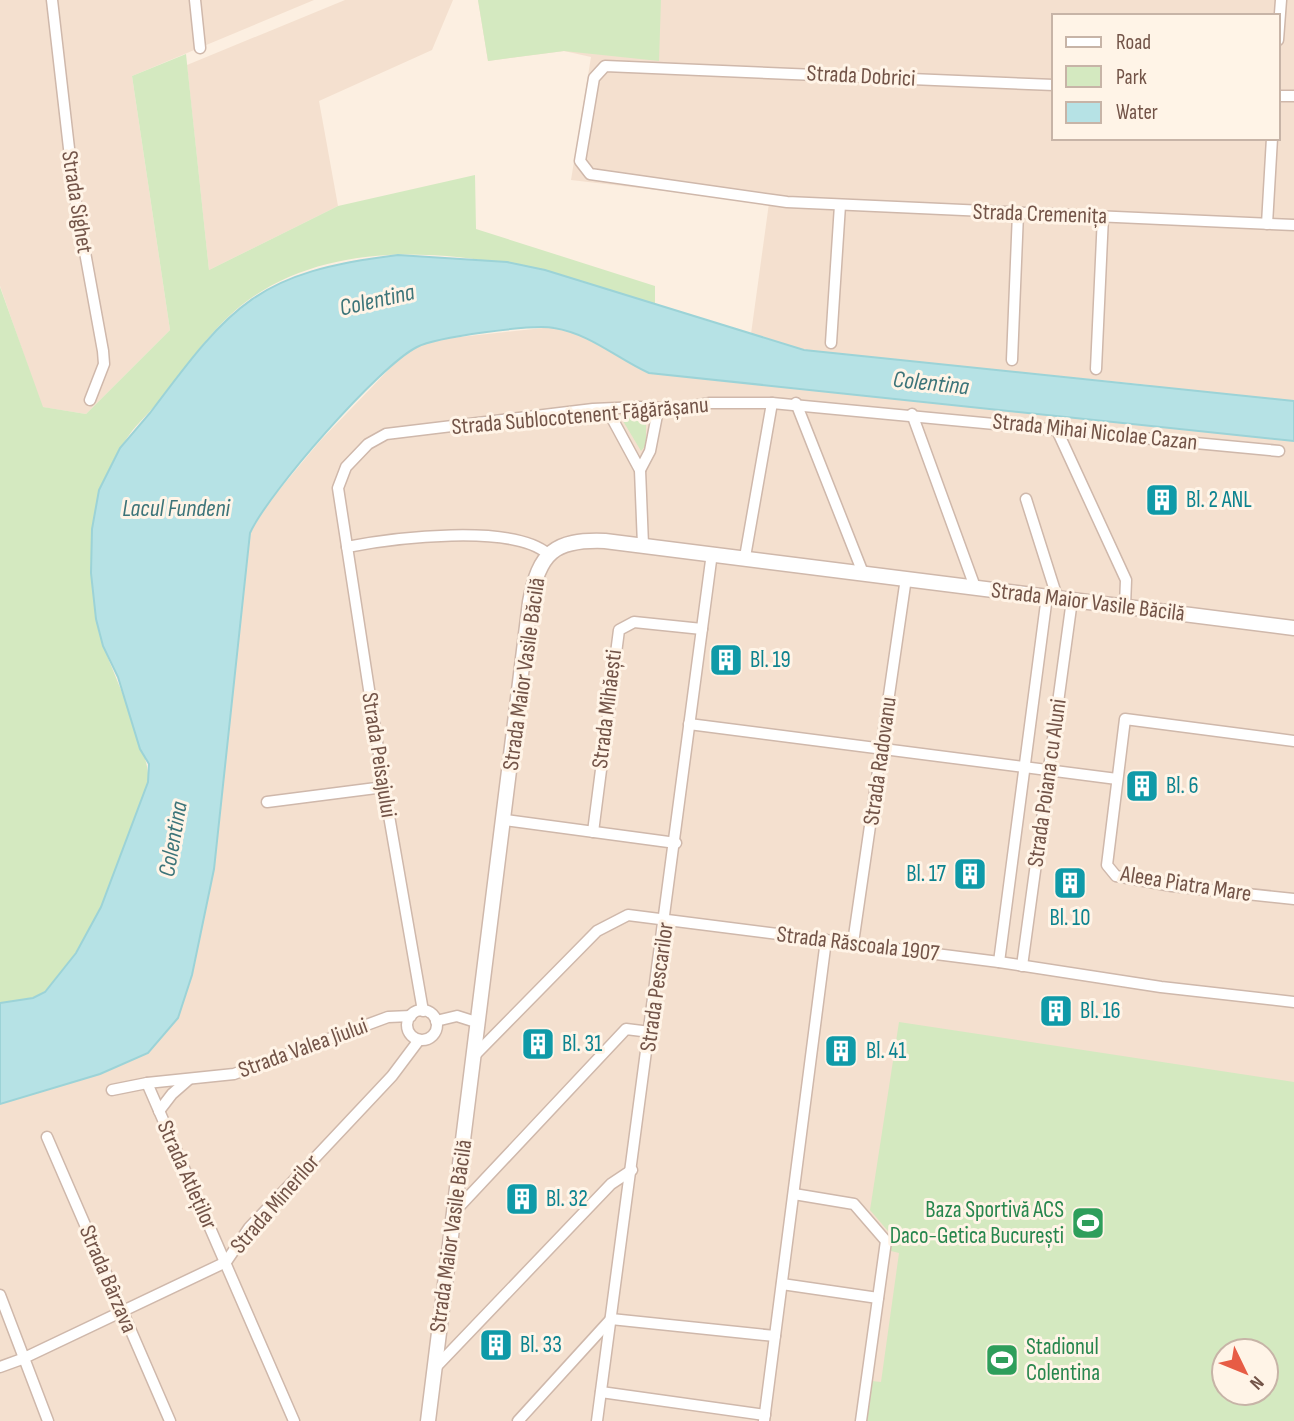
<svg xmlns="http://www.w3.org/2000/svg" width="1294" height="1421" viewBox="0 0 1294 1421" font-family="'Sofia Sans Condensed',sans-serif">
<style>
.residential{fill:#f4e0cf;fill-rule:evenodd}
.green{fill:#d4e9c0;fill-rule:evenodd}
.water{fill:#b6e2e5;stroke:#9cd3d7;stroke-width:2}
.lines{fill:none;stroke-linecap:round;stroke-linejoin:round}
.minor-casing{stroke:#cfb8ab;stroke-width:13}
.tertiary-casing{stroke:#cfb8ab;stroke-width:17}
.minor{stroke:#fff;stroke-width:10}
.tertiary{stroke:#fff;stroke-width:14}
.labels{text-anchor:middle;dominant-baseline:central;stroke-width:6;stroke-linejoin:round;paint-order:stroke}
.street-label{font-size:23px;fill:#735448;stroke:#fff4e7}
.culture-label{font-size:23px;fill:#0d838f;stroke:#fff4e7;text-anchor:start}
.leisure-label{font-size:23px;fill:#27864d;stroke:#fff4e7;text-anchor:end}
.water-label{font-size:24px;font-style:italic;fill:#3c7479;stroke:#fff4e7}
</style>
<rect width="100%" height="100%" fill="#fcefe1"/>
<g class="residential">
<path d="M 0,0 L 314,0 L 132,76 L 170,330 L 86,414 L 42,407 L 0,286 Z"/>
<path d="M 345,0 L 453,0 L 432,50 L 319,101 L 338,206 L 209,270 L 187,65 Z"/>
<path d="M 478,0 L 1294,0 L 1294,1421 L 0,1421 L 0,1104 L 100,1074 L 130,1061 L 178,1018 L 192,975 L 214,869 L 250,533 L 269,502 L 320,441 L 397,361 L 415,347 L 433,340 L 552,327 L 581,334 L 649,373 L 1151,385 L 841,355 L 804,350 L 751,334 L 769,203 L 571,180 L 591,57 L 564,51 L 488,61 ZM 1054,16 L 1278,16 L 1278,138 L 1054,138 ZM 1224,1351 L 1266,1351 L 1266,1393 L 1224,1393 Z"/>
</g>
<g class="green">
<path d="M 478,0 L 661,0 L 659,61 L 564,51 L 488,61 Z"/>
<path d="M 186,54 L 209,270 L 338,206 L 475,175 L 476,229 L 655,286 L 655,306 C 534,263 361,218 247,301 C 213,326 189,363 163,396 C 154,408 142,419 132,431 C 100,473 90,518 91,570 C 92,593 100,637 108,658 C 118,683 152,761 148,782 C 130,834 88,965 42,993 C 28,1002 15,1000 0,1003 L 0,287 L 43,407 L 86,414 L 170,330 L 132,76 Z"/>
<path d="M 646,412 L 646,445 L 641,451 L 620,416 Z"/>
<path d="M 899,1022 L 1294,1082 L 1294,1421 L 867,1421 L 872,1381 L 881,1382 L 899,1253 L 891,1251 L 893,1237 L 870,1210 ZM 1224,1351 L 1266,1351 L 1266,1393 L 1224,1393 Z"/>
</g>
<path class="water" d="M 398,255 L 507,262 L 545,270 L 804,350 L 1294,401 L 1294,441 L 649,373 C 616,358 591,334 554,328 C 533,324 436,337 417,347 C 379,366 268,493 250,533 L 214,869 L 192,975 L 178,1018 L 148,1053 L 100,1074 L 0,1104 L 0,1003 L 33,998 L 45,992 L 76,953 L 101,907 L 148,782 L 149,764 L 140,749 L 118,677 L 103,646 L 96,619 L 91,573 L 92,529 L 99,490 L 120,448 L 150,413 C 232,303 258,272 398,255 Z"/>
<g class="lines">
<defs>
<g id="minor">
<path d="M 52,0 L 74,192 L 103,351 L 104,364 L 90,400"/>
<path d="M 195,0 L 200,48"/>
<path d="M 1278,40 L 1281,0"/>
<path d="M 1054,85 L 605,66 L 594,78 L 580,161 L 590,174 L 787,202 L 1294,225"/>
<path d="M 1278,96 L 1294,96"/>
<path d="M 1267,224 L 1272,138"/>
<path d="M 831,343 L 840,205"/>
<path d="M 1012,360 L 1018,213"/>
<path d="M 1096,369 L 1103,216"/>
<path d="M 796,403 L 863,573"/>
<path d="M 607,409 L 640,470 L 643,545"/>
<path d="M 912,414 L 975,587"/>
<path d="M 1056,428 L 1126,580 L 1125,606"/>
<path d="M 640,470 L 650,451 L 658,410"/>
<path d="M 1026,499 L 1057,597"/>
<path d="M 347,547 C 393,538 512,523 548,554"/>
<path d="M 745,557 L 772,403"/>
<path d="M 689,724 L 1117,779"/>
<path d="M 1294,741 L 1125,719 L 1107,865 L 1116,876 L 1172,886 L 1294,899"/>
<path d="M 267,802 L 384,787"/>
<path d="M 505,820 L 676,843"/>
<path d="M 593,832 L 619,630 L 634,622 L 702,629"/>
<path d="M 853,943 L 906,578"/>
<path d="M 999,962 L 1047,596"/>
<path d="M 1022,966 L 1072,600"/>
<circle cx="422" cy="1025" r="15"/>
<path d="M 423,1011 L 384,787 L 338,488 L 346,467 L 368,444 L 386,434 L 593,409 L 639,407 L 678,409 L 710,403 L 772,403 L 1279,451"/>
<path d="M 436,1021 L 457,1016 L 479,1023"/>
<path d="M 475,1055 L 597,931 L 628,915 L 999,962 L 1161,987 L 1294,1002"/>
<path d="M 147,1083 L 294,1421"/>
<path d="M 112,1090 L 147,1083 L 234,1074 L 388,1017 L 411,1016"/>
<path d="M 159,1111 L 172,1094 L 188,1080"/>
<path d="M 47,1137 L 170,1421"/>
<path d="M 794,1194 L 854,1204 L 886,1241 L 861,1421"/>
<path d="M 456,1210 L 626,1029 L 650,1032"/>
<path d="M 782,1284 L 878,1298"/>
<path d="M 0,1295 L 48,1421"/>
<path d="M 0,1367 L 22,1359 L 226,1262 L 249,1228 L 392,1076 L 419,1040"/>
<path d="M 434,1369 L 611,1184 L 632,1170"/>
<path d="M 601,1392 L 765,1415"/>
<path d="M 518,1421 L 611,1319 L 775,1336"/>
<path d="M 597,1421 L 712,553"/>
<path d="M 764,1421 L 826,940"/>
</g>
<path id="tertiary" d="M 428,1421 L 530,602 C 539,553 554,539 605,541 L 1294,628"/>
</defs>
<use href="#minor" class="minor-casing"/>
<use href="#tertiary" class="tertiary-casing"/>
<use href="#minor" class="minor"/>
<use href="#tertiary" class="tertiary"/>
</g>
<defs>
<symbol id="building-square" viewBox="-11 -11 22 22"><rect x="-9" y="-9" width="18" height="18" rx="4" fill="#0f9aa8" stroke="#fff4e7"/><path d="M-4-6H4V6H1V3H-1V6H-4ZM-2.5-4.3h1.7v1.8h-1.7ZM.8-4.3h1.7v1.8H.8ZM-2.5-1h1.7V.8h-1.7ZM.8-1h1.7V.8H.8Z" fill="#fff"/></symbol>
<symbol id="stadium-square" viewBox="-11 -11 22 22"><rect x="-9" y="-9" width="18" height="18" rx="4" fill="#2e9e5b" stroke="#fff4e7"/><path d="M0-5a6.5 5 0 1 0 0 10a6.5 5 0 1 0 0-10ZM-3.5-1.8h7v3.6h-7Z" fill="#fff"/></symbol>
</defs>
<g fill-rule="evenodd">
<use href="#building-square" x="1143" y="481" width="38" height="38"/>
<use href="#building-square" x="707" y="641" width="38" height="38"/>
<use href="#building-square" x="1123" y="767" width="38" height="38"/>
<use href="#building-square" x="951" y="855" width="38" height="38"/>
<use href="#building-square" x="1051" y="864" width="38" height="38"/>
<use href="#building-square" x="1037" y="992" width="38" height="38"/>
<use href="#building-square" x="519" y="1025" width="38" height="38"/>
<use href="#building-square" x="822" y="1032" width="38" height="38"/>
<use href="#building-square" x="503" y="1180" width="38" height="38"/>
<use href="#stadium-square" x="1069" y="1204" width="38" height="38"/>
<use href="#building-square" x="477" y="1326" width="38" height="38"/>
<use href="#stadium-square" x="983" y="1341" width="38" height="38"/>
</g>
<g class="labels">
<g class="street-label">
<text transform="translate(861 76) rotate(3)">Strada Dobrici</text>
<text transform="translate(77 202) rotate(81)">Strada Sighet</text>
<text transform="translate(1040 214) rotate(2)">Strada Cremenița</text>
<text transform="translate(580 416) rotate(-5)">Strada Sublocotenent Făgărășanu</text>
<text transform="translate(1095 432) rotate(6)">Strada Mihai Nicolae Cazan</text>
<text transform="translate(1088 602) rotate(7)">Strada Maior Vasile Băcilă</text>
<text transform="translate(524 674) rotate(-82)">Strada Maior Vasile Băcilă</text>
<text transform="translate(607 709) rotate(-83)">Strada Mihăești</text>
<text transform="translate(379 755) rotate(81)">Strada Peisajului</text>
<text transform="translate(880 761) rotate(-82)">Strada Radovanu</text>
<text transform="translate(1047 783) rotate(-82)">Strada Poiana cu Aluni</text>
<text transform="translate(1186 884) rotate(9)">Aleea Piatra Mare</text>
<text transform="translate(858 944) rotate(7)">Strada Răscoala 1907</text>
<text transform="translate(657 987) rotate(-82)">Strada Pescarilor</text>
<text transform="translate(303 1048) rotate(-20)">Strada Valea Jiului</text>
<text transform="translate(187 1175) rotate(66)">Strada Atleților</text>
<text transform="translate(275 1204) rotate(-49)">Strada Minerilor</text>
<text transform="translate(451 1236) rotate(-82)">Strada Maior Vasile Băcilă</text>
<text transform="translate(108 1279) rotate(67)">Strada Bârzava</text>
</g>
<g class="culture-label">
<text x="1186" y="500">Bl. 2 ANL</text>
<text x="750" y="660">Bl. 19</text>
<text x="1166" y="786">Bl. 6</text>
<text x="946" y="874" text-anchor="end">Bl. 17</text>
<text x="1070" y="918" text-anchor="middle">Bl. 10</text>
<text x="1080" y="1011">Bl. 16</text>
<text x="562" y="1044">Bl. 31</text>
<text x="866" y="1051">Bl. 41</text>
<text x="546" y="1199">Bl. 32</text>
<text x="520" y="1345">Bl. 33</text>
</g>
<g class="leisure-label">
<text x="1064" y="1210">Baza Sportivă ACS<tspan x="1064" dy="26">Daco-Getica București</tspan></text>
<text x="1026" y="1347" text-anchor="start">Stadionul<tspan x="1026" dy="26">Colentina</tspan></text>
</g>
<g class="water-label">
<text transform="translate(377 300) rotate(-13)">Colentina</text>
<text transform="translate(931 383) rotate(6)">Colentina</text>
<text x="176" y="508">Lacul Fundeni</text>
<text transform="translate(173 839) rotate(-80)">Colentina</text>
</g>
</g>
<rect x="1052" y="14" width="228" height="126" fill="#fff4e7" stroke="#c7b4a7" stroke-width="2"/>
<rect x="1066" y="37" width="35" height="10" fill="#ffffff" stroke="#c7b4a7" stroke-width="2"/>
<text x="1116" y="49" font-size="21" fill="#735448">Road</text>
<rect x="1066" y="66" width="35" height="21" fill="#d4e9c0" stroke="#c7b4a7" stroke-width="2"/>
<text x="1116" y="84" font-size="21" fill="#735448">Park</text>
<rect x="1066" y="102" width="35" height="21" fill="#b6e2e5" stroke="#c7b4a7" stroke-width="2"/>
<text x="1116" y="119" font-size="21" fill="#735448">Water</text>
<g transform="translate(1245 1372) rotate(133)"><circle r="33" fill="#fff4e7" stroke="#c7b4a7" stroke-width="2"/>
<path d="M0-5L12 26L0 18L-12 26Z" fill="#e75c45"/>
<text y="-10" font-size="19" font-weight="bold" text-anchor="middle" fill="#735448">N</text>
</g>
</svg>
